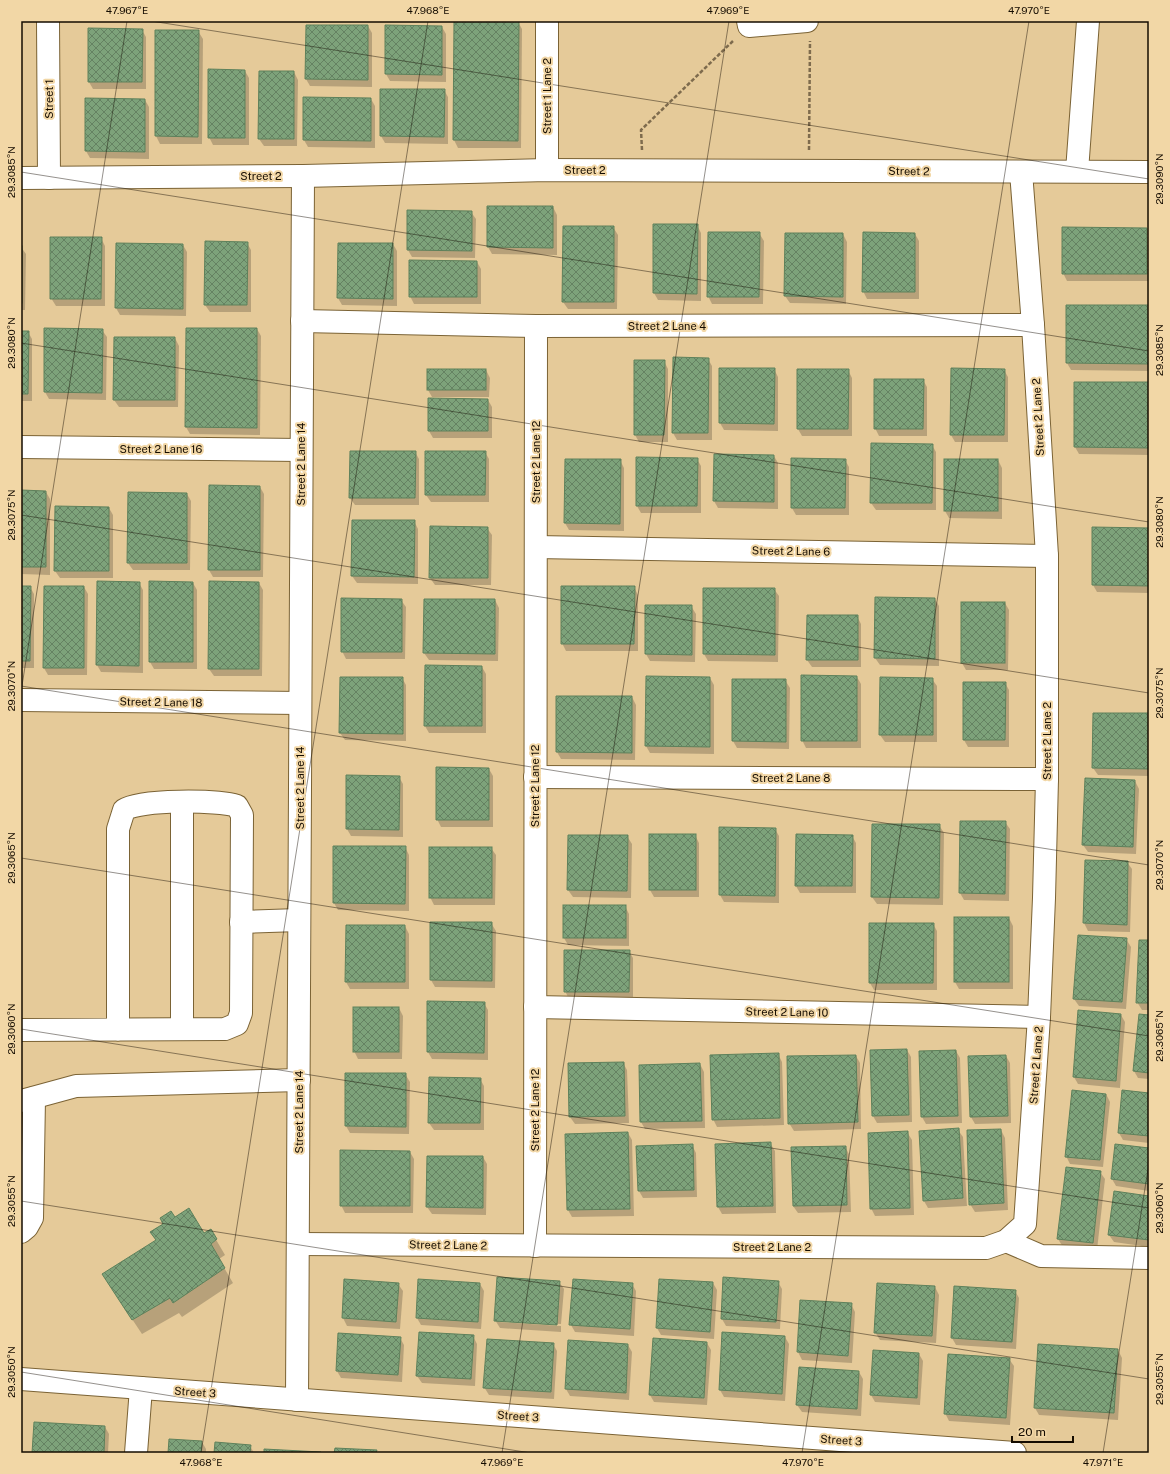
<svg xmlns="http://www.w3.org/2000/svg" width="1170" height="1474" font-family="'Public Sans',sans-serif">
<defs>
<pattern id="building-cross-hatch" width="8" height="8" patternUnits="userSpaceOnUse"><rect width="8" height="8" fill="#7da27a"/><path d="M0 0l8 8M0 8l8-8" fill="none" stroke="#658262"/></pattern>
</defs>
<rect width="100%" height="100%" fill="#e5ca99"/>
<g fill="#0003">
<polygon points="455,21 518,22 522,29 521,148 458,148 454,140"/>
<polygon points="368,26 372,33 372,87 310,86 306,79"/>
<polygon points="442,27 446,34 446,82 390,81 386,74"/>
<polygon points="142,30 146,37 146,89 93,89 89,82"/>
<polygon points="156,31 198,31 203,39 202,144 160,144 156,136"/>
<polygon points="245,71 249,78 249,145 213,145 209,137"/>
<polygon points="294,72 298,80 297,146 264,146 259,139"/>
<polygon points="444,90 448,97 448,144 385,143 381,136"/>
<polygon points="304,98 371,99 375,106 375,148 308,147 304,140"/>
<polygon points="86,99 145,100 149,107 149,159 90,158 86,151"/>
<polygon points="553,207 557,215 557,255 492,254 488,247"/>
<polygon points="471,212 476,219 475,258 412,257 408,250"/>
<polygon points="697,225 701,233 701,301 658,300 654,293"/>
<polygon points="613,227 618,235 617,309 568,309 563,302"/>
<polygon points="1147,229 1149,233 1149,281 1067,281 1063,273"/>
<polygon points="759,233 764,241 763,304 712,304 708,296"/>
<polygon points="843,234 847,242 846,304 790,303 785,296"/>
<polygon points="915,234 919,241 919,299 867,299 863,291"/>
<polygon points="101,238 105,246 105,306 56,306 51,298"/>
<polygon points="247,243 251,250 251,312 210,312 205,305"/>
<polygon points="393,244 397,251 397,306 342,305 338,298"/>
<polygon points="183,245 187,252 186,316 120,315 116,308"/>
<polygon points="21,247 26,254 25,310 21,310"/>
<polygon points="477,262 481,269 481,304 414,304 410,296"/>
<polygon points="1067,306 1149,306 1149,371 1071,370 1067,363"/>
<polygon points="257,329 261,336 260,435 190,434 186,427"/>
<polygon points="102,330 107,337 106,400 49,399 45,392"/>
<polygon points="21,332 28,332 32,339 32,401 21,401"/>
<polygon points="175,338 179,346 178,407 119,407 114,400"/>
<polygon points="708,359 712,366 712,440 677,440 673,433"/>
<polygon points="664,361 668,369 668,442 639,442 635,435"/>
<polygon points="720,369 774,369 778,377 778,431 724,430 720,423"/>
<polygon points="486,370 490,378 489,397 432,397 428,390"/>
<polygon points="848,370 852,378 852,436 802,436 798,429"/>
<polygon points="1004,370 1008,377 1008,442 955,442 951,435"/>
<polygon points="923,380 927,387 927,436 879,436 875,428"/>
<polygon points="1075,383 1149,384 1149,455 1079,454 1075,447"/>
<polygon points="488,400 492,407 492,438 433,438 429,431"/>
<polygon points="932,445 936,452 936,510 876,510 871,503"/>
<polygon points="415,452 419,459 419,505 355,505 350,498"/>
<polygon points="485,452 489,459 489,502 431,502 426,495"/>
<polygon points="774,456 778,463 778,509 718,508 714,501"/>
<polygon points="697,459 701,466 701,513 641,513 637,506"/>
<polygon points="566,460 620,460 624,468 624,531 569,530 565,523"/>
<polygon points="845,460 849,467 849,515 796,515 792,508"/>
<polygon points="998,460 1002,468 1002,519 949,518 945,511"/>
<polygon points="260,487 264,494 263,577 213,577 209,570"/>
<polygon points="21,491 46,492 50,499 50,575 21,574"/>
<polygon points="187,494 191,501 190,570 133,570 128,563"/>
<polygon points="109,508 113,515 113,578 60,578 55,571"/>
<polygon points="353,521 414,521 418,529 418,584 357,583 352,576"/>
<polygon points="487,528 492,535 491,585 435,585 430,578"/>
<polygon points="1093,528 1149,529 1149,593 1097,592 1093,585"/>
<polygon points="98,582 139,583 143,590 143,673 101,672 97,665"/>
<polygon points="193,583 197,590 197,669 154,669 150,662"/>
<polygon points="259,583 263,590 262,676 214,676 209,669"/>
<polygon points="21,587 30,587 34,594 34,668 21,668"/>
<polygon points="84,587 88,594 87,675 48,675 44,668"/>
<polygon points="634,587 638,595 638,651 566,651 562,643"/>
<polygon points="704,589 774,589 779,596 778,662 708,661 704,654"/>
<polygon points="935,599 939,606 939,666 880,665 875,658"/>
<polygon points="401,600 406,607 405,659 346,659 342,651"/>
<polygon points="425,600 495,600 499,608 498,661 429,660 424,653"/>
<polygon points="1005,603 1009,610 1008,670 966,670 962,663"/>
<polygon points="691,606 696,614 695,662 650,661 646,654"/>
<polygon points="857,616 861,624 861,667 812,667 807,660"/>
<polygon points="482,667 486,674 486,733 429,733 425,726"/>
<polygon points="857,677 861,684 861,748 806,748 802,740"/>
<polygon points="341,678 402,678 406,685 406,741 345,740 340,733"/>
<polygon points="710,678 714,685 714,754 650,753 646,746"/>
<polygon points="932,679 937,686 937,742 885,742 880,735"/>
<polygon points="785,680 790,688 789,749 737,748 733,741"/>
<polygon points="1005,683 1009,690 1009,747 968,747 964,740"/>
<polygon points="632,697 636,705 635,760 561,759 557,752"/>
<polygon points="1149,714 1149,776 1098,775 1093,768"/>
<polygon points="489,769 493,776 493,827 441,827 437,819"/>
<polygon points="347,776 399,777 403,784 403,837 351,836 347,829"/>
<polygon points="1135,781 1139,789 1136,854 1088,852 1083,845"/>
<polygon points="1005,822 1010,829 1009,901 964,900 960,893"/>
<polygon points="939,825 944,833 943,905 877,904 872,897"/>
<polygon points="775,829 779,836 779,903 724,902 720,895"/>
<polygon points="695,835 699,843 699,897 654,897 650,890"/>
<polygon points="627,836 632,844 631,898 573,897 568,890"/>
<polygon points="852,836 856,843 856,893 800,893 796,886"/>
<polygon points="405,847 409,855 409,911 338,910 334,903"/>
<polygon points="491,848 496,855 495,905 434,905 430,897"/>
<polygon points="1085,861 1127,862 1132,869 1130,932 1088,931 1084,923"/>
<polygon points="625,906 629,914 629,946 568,945 564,938"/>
<polygon points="1009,918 1013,926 1013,989 959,989 955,982"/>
<polygon points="491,923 496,931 495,988 435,987 431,980"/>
<polygon points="933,924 937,931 937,990 874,990 870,983"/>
<polygon points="405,926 409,934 409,989 350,989 346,982"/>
<polygon points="1126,939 1131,947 1126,1009 1079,1006 1074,999"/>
<polygon points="1149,941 1149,1010 1142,1010 1137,1002"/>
<polygon points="629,951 633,958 633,999 569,999 565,991"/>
<polygon points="484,1003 488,1010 488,1060 432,1059 428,1052"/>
<polygon points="399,1008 403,1016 402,1059 358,1059 354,1051"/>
<polygon points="1121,1015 1125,1022 1120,1088 1078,1084 1074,1077"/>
<polygon points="1149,1016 1149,1079 1138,1078 1134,1071"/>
<polygon points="907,1050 911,1057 912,1122 877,1123 873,1116"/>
<polygon points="956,1051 960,1058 962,1123 926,1124 922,1117 920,1052"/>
<polygon points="778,1054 782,1062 784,1125 717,1127 713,1119"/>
<polygon points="856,1056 860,1063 861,1129 794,1131 789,1123"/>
<polygon points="1006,1056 1010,1063 1011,1123 975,1124 971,1117"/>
<polygon points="623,1063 627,1070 629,1123 575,1124 570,1117"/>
<polygon points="700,1064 704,1072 705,1128 645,1129 641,1122"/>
<polygon points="405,1074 410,1082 409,1134 350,1133 346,1126"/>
<polygon points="480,1079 484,1086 484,1130 434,1130 429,1123"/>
<polygon points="1106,1094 1110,1102 1103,1167 1070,1164 1066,1156"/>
<polygon points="1149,1094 1149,1143 1123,1140 1119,1133"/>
<polygon points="958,1130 963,1137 967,1206 928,1208 924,1201"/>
<polygon points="1001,1130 1005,1138 1008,1210 975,1212 970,1204"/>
<polygon points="907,1132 912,1140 914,1215 875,1216 871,1208"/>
<polygon points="628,1133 632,1140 634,1216 572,1217 568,1210 566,1135"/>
<polygon points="770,1143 775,1151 776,1213 722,1214 718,1207"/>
<polygon points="692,1145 696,1153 697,1197 643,1198 639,1191 637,1147"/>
<polygon points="845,1147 849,1154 851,1212 798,1213 793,1206"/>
<polygon points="1149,1149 1149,1191 1116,1186 1112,1179"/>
<polygon points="410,1152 414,1159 413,1213 345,1213 341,1205"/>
<polygon points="428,1157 483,1157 487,1164 486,1215 432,1214 427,1207"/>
<polygon points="1066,1168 1100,1172 1105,1179 1097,1250 1063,1247 1058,1239"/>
<polygon points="1149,1197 1149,1247 1114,1242 1109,1235"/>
<polygon points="174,1218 204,1235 211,1231 225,1255 219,1259 233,1283 182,1317 179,1313 142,1334 112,1289 157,1241 165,1224"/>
<polygon points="345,1280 398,1284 403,1291 400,1329 347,1326 343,1318"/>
<polygon points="574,1280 632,1284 636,1291 634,1336 575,1332 571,1325"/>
<polygon points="559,1282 564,1289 561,1324 499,1320 499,1322 561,1326 561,1332 500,1328 495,1320"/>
<polygon points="778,1282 782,1289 780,1329 726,1326 722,1319"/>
<polygon points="713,1283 717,1290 714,1339 661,1335 657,1328"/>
<polygon points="480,1284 484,1291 481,1329 421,1325 417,1318"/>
<polygon points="935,1287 939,1295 936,1343 880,1340 875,1332"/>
<polygon points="1015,1291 1019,1298 1016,1349 956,1345 952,1338"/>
<polygon points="801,1301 851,1304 855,1312 852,1363 802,1360 798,1352"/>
<polygon points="473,1336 477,1344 475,1386 422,1383 417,1376"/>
<polygon points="785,1337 789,1344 785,1401 724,1397 720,1390"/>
<polygon points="400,1338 404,1345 402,1382 341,1378 337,1371"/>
<polygon points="707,1343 711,1350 707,1405 654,1402 650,1395"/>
<polygon points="553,1344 557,1351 554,1399 489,1395 484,1387"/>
<polygon points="628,1345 632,1352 629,1400 570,1396 566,1389"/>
<polygon points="1118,1350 1122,1358 1118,1420 1039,1415 1035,1408"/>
<polygon points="919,1354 923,1361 920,1405 875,1402 871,1395"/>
<polygon points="1009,1359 1014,1366 1010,1425 949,1421 945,1413"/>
<polygon points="859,1372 863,1379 861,1416 802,1412 797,1405"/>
<polygon points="105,1427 109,1434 108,1453 33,1453"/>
<polygon points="202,1442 206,1449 206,1453 169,1453"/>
<polygon points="250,1446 254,1453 215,1453"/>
</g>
<g fill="url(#building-cross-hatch)" stroke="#5e815b">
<polygon points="454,21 519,21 518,141 453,140"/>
<polygon points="306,25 368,25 368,80 305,79"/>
<polygon points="385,25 442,26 442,75 385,74"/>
<polygon points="88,28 143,29 142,82 88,82"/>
<polygon points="155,30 199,30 198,137 155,136"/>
<polygon points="208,69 245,70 245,138 208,138"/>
<polygon points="259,71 294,71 294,139 258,139"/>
<polygon points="380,89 445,89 444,137 380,136"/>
<polygon points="303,97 371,98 371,141 303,140"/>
<polygon points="85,98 145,99 145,152 85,151"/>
<polygon points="487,206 553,206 553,248 487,247"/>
<polygon points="407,210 472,211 472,251 407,250"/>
<polygon points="653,224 698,224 697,294 653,293"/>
<polygon points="563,226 614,226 614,302 562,302"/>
<polygon points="1062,227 1147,228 1147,274 1062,274"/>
<polygon points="708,232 760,232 759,297 707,297"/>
<polygon points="863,232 915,233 915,292 862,292"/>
<polygon points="785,233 843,233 843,297 784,296"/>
<polygon points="50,237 102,237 101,299 50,299"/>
<polygon points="205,241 248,242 247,305 204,305"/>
<polygon points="116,243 183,244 183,309 115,308"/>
<polygon points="338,243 393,243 393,299 337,298"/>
<rect x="21" y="246" width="1" height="57"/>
<polygon points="409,260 477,261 477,297 409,297"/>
<polygon points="1066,305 1149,305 1149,364 1066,363"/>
<polygon points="44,328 103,329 102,393 44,392"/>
<polygon points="186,328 257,328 257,428 185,427"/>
<polygon points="21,331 29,331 28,394 21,394"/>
<polygon points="114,337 175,337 175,400 113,400"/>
<polygon points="673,357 709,358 708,433 672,433"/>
<polygon points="634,360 665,360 664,435 634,435"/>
<polygon points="719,368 775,368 774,424 719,423"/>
<polygon points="951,368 1005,369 1004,435 950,435"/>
<rect x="427" y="369" width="59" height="21"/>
<polygon points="797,369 849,369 848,429 797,429"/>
<polygon points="874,379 924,379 923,429 874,429"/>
<polygon points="1074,382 1149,382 1149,448 1074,447"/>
<polygon points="428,398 488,399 488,431 428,431"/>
<polygon points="871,443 933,444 932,503 870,503"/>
<polygon points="350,451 416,451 415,498 349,498"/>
<polygon points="425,451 486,451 485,495 425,495"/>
<polygon points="714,454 774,455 774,502 713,501"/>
<polygon points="636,457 698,458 697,506 636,506"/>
<polygon points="791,458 846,459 845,508 791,508"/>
<polygon points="565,459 621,459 620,524 564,523"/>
<rect x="944" y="459" width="54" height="52"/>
<polygon points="209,485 260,486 260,570 208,570"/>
<polygon points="21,490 46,491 46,567 21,567"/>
<polygon points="128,492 187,493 187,563 127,563"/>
<polygon points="55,506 109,507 109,571 54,571"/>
<polygon points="352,520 415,520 414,577 351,576"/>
<polygon points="430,526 488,527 488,578 429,578"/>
<polygon points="1092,527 1149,528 1149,586 1092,585"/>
<polygon points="97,581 140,582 139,666 96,665"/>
<polygon points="149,581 193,582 193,662 149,662"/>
<polygon points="209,581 259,582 259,669 208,669"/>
<polygon points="21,586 31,586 30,661 21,661"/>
<polygon points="44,586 84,586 84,668 43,668"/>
<polygon points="561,586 635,586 634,644 561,644"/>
<polygon points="703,588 775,588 775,655 703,654"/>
<polygon points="875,597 935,598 935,659 874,658"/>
<polygon points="341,598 402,599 402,652 341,652"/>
<polygon points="424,599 495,599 495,654 423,653"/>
<rect x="961" y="602" width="44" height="61"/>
<polygon points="645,605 692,605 692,655 645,654"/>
<polygon points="807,615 858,615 858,660 806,660"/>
<polygon points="425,665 482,666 482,726 424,726"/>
<polygon points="801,675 857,676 857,741 801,741"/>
<polygon points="646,676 710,677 710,747 645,746"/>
<polygon points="340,677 403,677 403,734 339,733"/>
<polygon points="880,677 933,678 933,735 879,735"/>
<polygon points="732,679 786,679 786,742 732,741"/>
<polygon points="963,682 1006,682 1005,740 963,740"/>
<polygon points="556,696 632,696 632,753 556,752"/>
<polygon points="1093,713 1149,713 1149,769 1092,768"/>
<polygon points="436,767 489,768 489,820 436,820"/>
<polygon points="346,775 400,776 399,830 346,829"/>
<polygon points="1085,778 1135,780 1133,847 1082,845"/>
<polygon points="960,821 1006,821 1005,894 959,893"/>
<polygon points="872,824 940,824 939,898 871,897"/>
<polygon points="719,827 776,828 775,896 719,895"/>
<rect x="649" y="834" width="47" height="56"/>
<polygon points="796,834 853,835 852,886 795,886"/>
<polygon points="568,835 628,835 627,891 567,890"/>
<polygon points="333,846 406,846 405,904 333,903"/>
<rect x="429" y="847" width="63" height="51"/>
<polygon points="1085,860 1128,861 1127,925 1083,923"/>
<rect x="563" y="905" width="63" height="33"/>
<rect x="954" y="917" width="55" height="65"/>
<polygon points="430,922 492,922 492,981 430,980"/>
<polygon points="869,923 934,923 933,983 869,983"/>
<polygon points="346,925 405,925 405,982 345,982"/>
<polygon points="1078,935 1127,938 1122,1002 1073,999"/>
<polygon points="1139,940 1149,940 1149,1003 1136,1003"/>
<polygon points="564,950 630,950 629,992 564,992"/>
<polygon points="427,1001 485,1002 484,1053 427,1052"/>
<rect x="353" y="1007" width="46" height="45"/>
<polygon points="1078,1010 1121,1014 1116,1081 1073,1077"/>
<polygon points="1139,1014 1149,1015 1149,1073 1133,1071"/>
<polygon points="907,1049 909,1115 872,1116 870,1050"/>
<polygon points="956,1050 958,1116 921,1117 919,1051"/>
<polygon points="779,1053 780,1118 712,1120 710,1055"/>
<polygon points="856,1055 858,1122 788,1124 787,1056"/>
<polygon points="1006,1055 1008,1116 970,1117 968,1056"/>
<polygon points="624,1062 625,1116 569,1117 568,1063"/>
<polygon points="700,1063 702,1121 640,1122 639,1065"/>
<polygon points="345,1073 406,1073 406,1127 345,1126"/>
<polygon points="429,1077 481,1078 480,1123 428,1123"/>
<polygon points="1072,1090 1106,1094 1100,1160 1065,1157"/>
<polygon points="1122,1090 1149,1093 1149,1136 1118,1133"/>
<polygon points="959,1128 963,1198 923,1201 919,1131"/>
<polygon points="1001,1129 1004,1203 969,1205 967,1130"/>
<polygon points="908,1131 910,1208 870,1209 868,1133"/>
<polygon points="628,1132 630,1209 567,1210 565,1134"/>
<polygon points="771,1142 773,1206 717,1207 715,1144"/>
<polygon points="693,1144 694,1190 638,1191 636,1146"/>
<polygon points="1115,1144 1149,1148 1149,1184 1111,1179"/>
<polygon points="846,1146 847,1205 793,1206 791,1147"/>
<polygon points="340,1150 410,1151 410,1206 340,1206"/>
<polygon points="427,1156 483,1156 483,1208 426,1207"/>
<polygon points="1066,1167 1101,1171 1093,1243 1057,1239"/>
<polygon points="1114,1191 1149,1196 1149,1240 1108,1235"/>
<polygon points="189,1208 204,1233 211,1229 217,1239 211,1244 225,1268 173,1303 170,1298 132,1320 102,1274 156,1240 150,1232 163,1224 160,1218 171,1211 175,1217"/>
<polygon points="497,1277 560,1281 557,1325 494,1321"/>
<polygon points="723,1277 779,1281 776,1322 721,1319"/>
<polygon points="344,1279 399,1283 396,1322 342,1318"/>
<polygon points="418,1279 480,1283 478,1322 416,1318"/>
<polygon points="573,1279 633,1283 630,1329 569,1325"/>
<polygon points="659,1279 713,1282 710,1332 656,1328"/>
<polygon points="877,1283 935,1286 932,1336 874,1333"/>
<polygon points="954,1286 1016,1290 1012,1342 951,1338"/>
<polygon points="800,1300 852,1303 848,1356 797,1352"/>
<polygon points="419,1332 474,1335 471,1379 416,1376"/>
<polygon points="722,1332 785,1336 782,1394 719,1390"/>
<polygon points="338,1333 401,1337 398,1375 336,1371"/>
<polygon points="653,1338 707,1342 704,1398 649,1395"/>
<polygon points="487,1339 554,1343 551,1392 483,1388"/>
<polygon points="568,1340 628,1344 626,1393 565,1389"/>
<polygon points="1038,1344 1118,1349 1114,1413 1034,1408"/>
<polygon points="873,1350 919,1353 917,1398 870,1395"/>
<polygon points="948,1354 1010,1358 1006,1418 944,1414"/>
<polygon points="799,1367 859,1371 857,1409 796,1405"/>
<polygon points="34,1422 105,1426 104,1453 32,1453"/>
<polygon points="169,1439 202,1441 201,1453 168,1453"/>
<polygon points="215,1442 251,1445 250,1453 214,1453"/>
<polygon points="335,1448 377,1450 376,1453 334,1453"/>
<polygon points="264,1449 321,1452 321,1453 264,1453"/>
</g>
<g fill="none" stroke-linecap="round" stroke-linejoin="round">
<defs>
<g id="minor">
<polyline points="48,21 49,178"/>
<polyline points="748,21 749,26 807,21"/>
<polyline points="547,170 547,21"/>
<polyline points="1077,171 1088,21"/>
<polyline points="21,178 303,176 547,170 1149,172"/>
<polyline points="302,321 536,326 1033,325"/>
<polyline points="21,447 301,450"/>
<polyline points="536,547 1047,556"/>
<polyline points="21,700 300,703"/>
<polyline points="535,777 1047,779"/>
<polyline points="182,803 182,1029"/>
<polyline points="241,922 299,920"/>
<polyline points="535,1007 1039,1017"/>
<path d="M21,1030L225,1029L237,1024L241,1013L242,815L237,806C218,800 140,799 124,810L118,829V1030"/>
<polyline points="21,1101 76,1086 299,1080"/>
<polyline points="21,1232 27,1227 32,1218 34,1098"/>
<polyline points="1006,1241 1041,1256 1149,1258"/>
<polyline points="298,1244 986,1248 1006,1241 1025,1224 1039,1017 1044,898 1047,779 1047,556 1033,325 1021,172"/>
<polyline points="535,1246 536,326"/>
<polyline points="21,1379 1015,1453"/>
<polyline points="297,1400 303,176"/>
<polyline points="136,1453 141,1388"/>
</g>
</defs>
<use href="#minor" stroke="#7b6335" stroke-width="24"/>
<g stroke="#7e6b4d" stroke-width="2.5" stroke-dasharray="4 2" stroke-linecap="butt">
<polyline points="642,150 641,130 734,40"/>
<polyline points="809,150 810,41"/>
</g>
<use href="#minor" stroke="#fff" stroke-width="22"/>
</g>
<path fill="none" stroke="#150c00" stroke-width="1" stroke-opacity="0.45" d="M151,21L1149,179M21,172L1149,351M21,343L1149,522M21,515L1149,693M21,686L1149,865M21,692L127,21M21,858L1149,1036M21,1029L1149,1208M21,1201L1149,1379M21,1372L531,1453M201,1453L428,21M502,1453L729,21M802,1453L1029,21M1103,1453L1149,1163"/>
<g text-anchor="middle" stroke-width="4" stroke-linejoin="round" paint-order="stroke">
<g font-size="11" fill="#150c00" stroke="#f2d7a6">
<text transform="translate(547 96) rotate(-90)" y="4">Street 1 Lane 2</text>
<text transform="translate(49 99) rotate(-90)" y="4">Street 1</text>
<text x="585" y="174">Street 2</text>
<text transform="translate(909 171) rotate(1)" y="4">Street 2</text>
<text x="261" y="180">Street 2</text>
<text x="667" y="330">Street 2 Lane 4</text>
<text transform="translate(1038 417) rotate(-93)" y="4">Street 2 Lane 2</text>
<text x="161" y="453">Street 2 Lane 16</text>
<text transform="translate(536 462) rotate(-90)" y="4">Street 2 Lane 12</text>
<text transform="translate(301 464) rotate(-90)" y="4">Street 2 Lane 14</text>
<text transform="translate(791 551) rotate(1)" y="4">Street 2 Lane 6</text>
<text transform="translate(161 702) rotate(1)" y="4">Street 2 Lane 18</text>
<text transform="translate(1047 741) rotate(-90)" y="4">Street 2 Lane 2</text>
<text x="791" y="782">Street 2 Lane 8</text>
<text transform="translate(535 786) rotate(-90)" y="4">Street 2 Lane 12</text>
<text transform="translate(300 788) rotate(-90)" y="4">Street 2 Lane 14</text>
<text transform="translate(787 1012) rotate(1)" y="4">Street 2 Lane 10</text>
<text transform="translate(1036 1065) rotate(-86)" y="4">Street 2 Lane 2</text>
<text transform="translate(535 1110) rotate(-90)" y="4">Street 2 Lane 12</text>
<text transform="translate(299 1112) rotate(-90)" y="4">Street 2 Lane 14</text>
<text transform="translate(448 1245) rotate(1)" y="4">Street 2 Lane 2</text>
<text x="772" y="1251">Street 2 Lane 2</text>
<text transform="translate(195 1392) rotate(4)" y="4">Street 3</text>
<text transform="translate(518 1416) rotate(4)" y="4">Street 3</text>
<text transform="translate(841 1440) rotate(4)" y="4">Street 3</text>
</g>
</g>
<rect width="1170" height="1474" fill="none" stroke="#f2d7a6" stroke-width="44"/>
<path d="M1012 1436v6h61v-6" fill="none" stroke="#150c00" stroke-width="2"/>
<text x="1018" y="1436" font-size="12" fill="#150c00" stroke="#f2d7a6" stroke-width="3" paint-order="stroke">20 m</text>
<rect x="22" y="22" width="1126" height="1430" fill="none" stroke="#150c00" stroke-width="1.5"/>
<g font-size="10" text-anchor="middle" fill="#150c00">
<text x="127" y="14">47.967°E</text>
<text x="428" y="14">47.968°E</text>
<text x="728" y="14">47.969°E</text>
<text x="1029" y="14">47.970°E</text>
<text transform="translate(11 172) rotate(-90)" y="4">29.3085°N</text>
<text transform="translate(1159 179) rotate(-90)" y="4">29.3090°N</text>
<text transform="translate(11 343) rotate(-90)" y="4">29.3080°N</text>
<text transform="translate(1159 350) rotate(-90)" y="4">29.3085°N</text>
<text transform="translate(11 515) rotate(-90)" y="4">29.3075°N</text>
<text transform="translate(1159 522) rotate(-90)" y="4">29.3080°N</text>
<text transform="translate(11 686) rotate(-90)" y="4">29.3070°N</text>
<text transform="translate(1159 693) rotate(-90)" y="4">29.3075°N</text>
<text transform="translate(11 858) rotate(-90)" y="4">29.3065°N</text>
<text transform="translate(1159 865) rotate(-90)" y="4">29.3070°N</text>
<text transform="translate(11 1029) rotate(-90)" y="4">29.3060°N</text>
<text transform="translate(1159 1036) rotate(-90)" y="4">29.3065°N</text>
<text transform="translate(11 1201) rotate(-90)" y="4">29.3055°N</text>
<text transform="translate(1159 1208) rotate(-90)" y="4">29.3060°N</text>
<text transform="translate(11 1372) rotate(-90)" y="4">29.3050°N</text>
<text transform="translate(1159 1379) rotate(-90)" y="4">29.3055°N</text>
<text x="201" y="1466">47.968°E</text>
<text x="502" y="1466">47.969°E</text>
<text x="803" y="1466">47.970°E</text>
<text x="1103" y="1466">47.971°E</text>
</g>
</svg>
